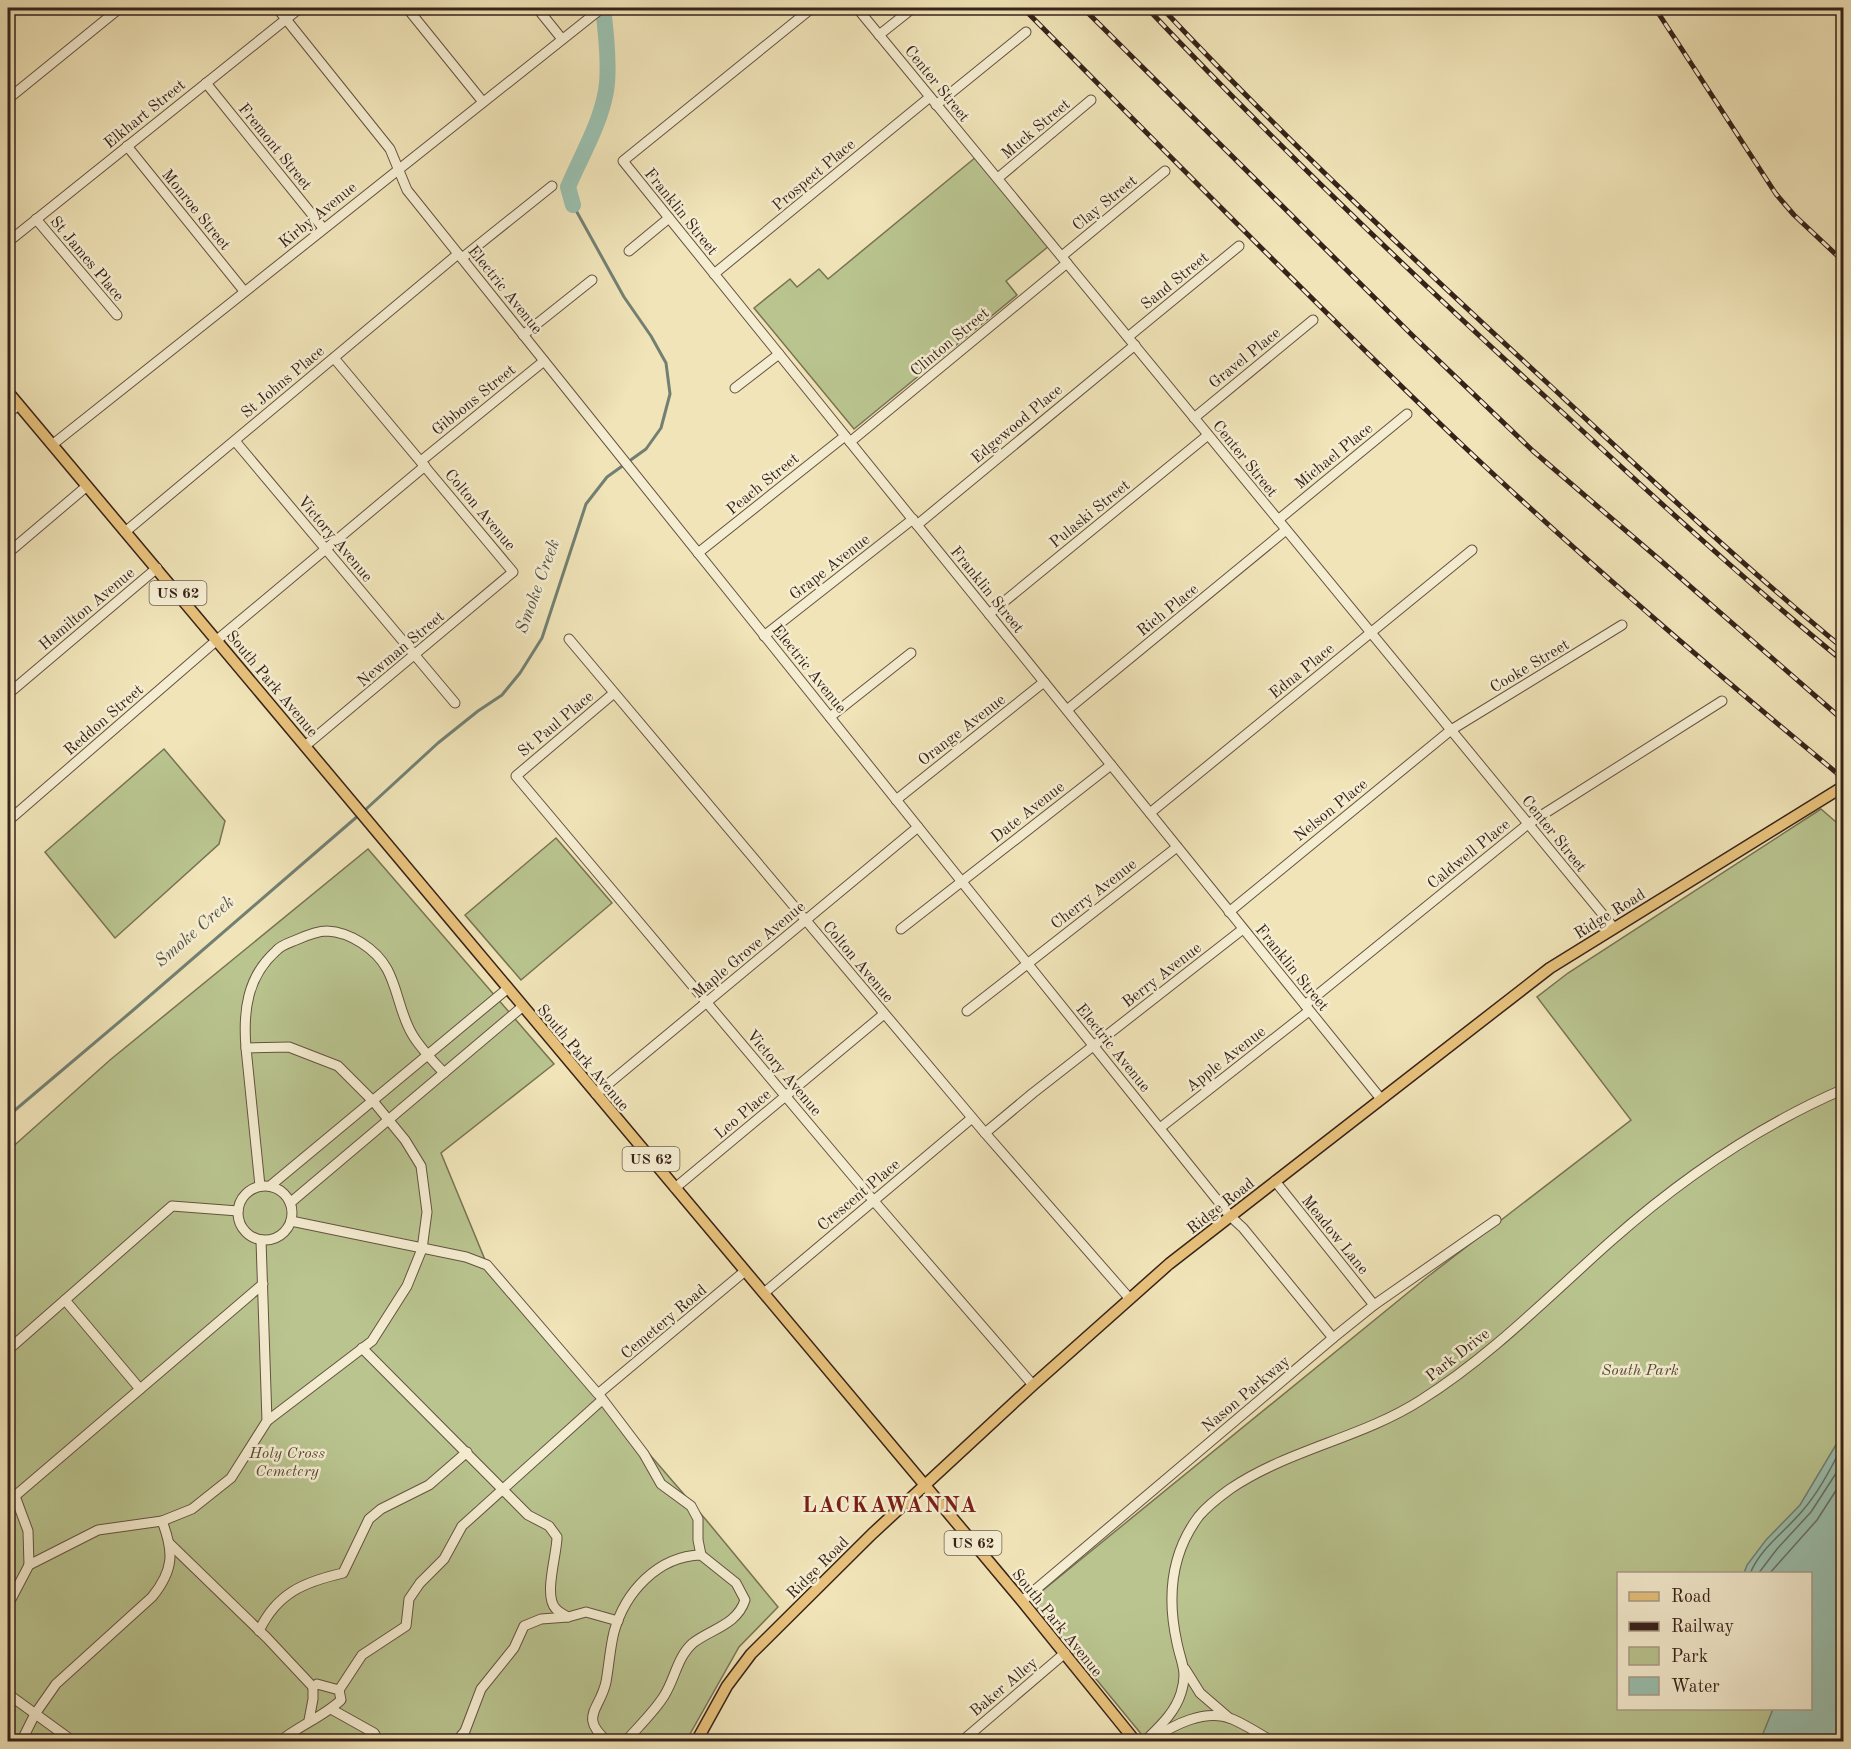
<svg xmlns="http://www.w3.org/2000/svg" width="1851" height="1749" font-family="'Old Standard TT',serif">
<rect width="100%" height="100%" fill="#f0e4b8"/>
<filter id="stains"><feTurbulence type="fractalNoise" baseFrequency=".00333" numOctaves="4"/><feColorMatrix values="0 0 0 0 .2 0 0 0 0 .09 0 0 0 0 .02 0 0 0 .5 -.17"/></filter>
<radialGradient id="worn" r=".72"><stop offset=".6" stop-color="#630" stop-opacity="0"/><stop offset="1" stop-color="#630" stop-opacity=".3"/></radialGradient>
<g fill="#b9c48f" stroke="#787354" stroke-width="1.5" fill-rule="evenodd">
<polygon points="976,157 1049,246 1006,281 1017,295 854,429 754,308 790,279 797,287 819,269 828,279"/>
<polygon points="164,749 225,821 219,844 115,938 45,852"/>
<path d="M1821,809L1843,828V1741H1147L1031,1600L1426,1278L1631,1120L1537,997L1568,973ZM1618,1574H1810V1708H1618Z"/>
<polygon points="556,838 612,903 521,980 465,915"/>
<polygon points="368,849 554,1064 441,1153 488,1267 707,1521 778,1607 739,1647 686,1741 8,1741 8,1151 110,1060"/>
</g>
<polygon fill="#9abfae" stroke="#728073" stroke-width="1.5" points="1843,1433 1843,1741 1760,1741 1773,1709 1810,1708 1810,1574 1744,1573 1747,1565 1766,1540 1800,1505"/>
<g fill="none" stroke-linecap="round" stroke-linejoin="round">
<g stroke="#687064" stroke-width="1.5">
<path d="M1750,1574C1760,1548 1787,1530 1803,1510C1818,1493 1834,1463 1844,1442"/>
<polyline points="1758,1574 1777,1549 1811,1512 1844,1461"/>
<polyline points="1769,1574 1817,1520 1844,1478"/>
</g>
<g stroke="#728073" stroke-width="3">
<polyline points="364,811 438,743 478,711 502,695 520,673 542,638 586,504 607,477 646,449 661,428 670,394 666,363 651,336 624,297 573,205"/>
<polyline points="8,1116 131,1012 359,815"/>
</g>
<path stroke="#9abfae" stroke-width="16" d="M573,205L568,187C581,156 600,125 606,91C610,68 606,32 603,8"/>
<defs>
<g id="minor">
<polyline points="277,8 390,149 407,190 1230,1216 1243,1228 1333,1338"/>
<polyline points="407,8 483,102"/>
<polyline points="537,8 562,39"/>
<polyline points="812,8 623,161 1381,1099"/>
<polyline points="857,8 1614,928"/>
<polyline points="879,35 913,8"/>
<polyline points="206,83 323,228"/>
<polyline points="8,99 120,8"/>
<polyline points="936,105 1026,32"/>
<polyline points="127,146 244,291"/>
<polyline points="998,178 1091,100"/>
<polyline points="36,219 117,315"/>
<polyline points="8,242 300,8"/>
<polyline points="629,251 669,218"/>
<polyline points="1062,256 1165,171"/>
<polyline points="462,258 552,186"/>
<polyline points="714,274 930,97"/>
<polyline points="523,335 592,280"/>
<polyline points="1128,337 1239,246"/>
<polyline points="735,388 779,354"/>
<polyline points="8,414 18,405"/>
<polyline points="1194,418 1313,320"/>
<polyline points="235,441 455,703"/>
<polyline points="850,442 1067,263"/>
<polyline points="52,445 602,8"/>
<polyline points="421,461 544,361"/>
<polyline points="1278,520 1407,414"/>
<polyline points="917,525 1135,345"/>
<polyline points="125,532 458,254"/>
<polyline points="8,553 87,486"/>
<polyline points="698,553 845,436"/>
<polyline points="989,614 1208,435"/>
<polyline points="764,636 913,519"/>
<polyline points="569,639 985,1133 1130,1299"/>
<polyline points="614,693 516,776 873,1200 1033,1385"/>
<polyline points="8,694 157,568"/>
<polyline points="1067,710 1286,530"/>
<polyline points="830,717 911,653"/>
<polyline points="305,746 513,572 334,358"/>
<polyline points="896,800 1044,682"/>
<polyline points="1150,813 1472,550"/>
<polyline points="8,821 217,640 425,466"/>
<polyline points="1229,912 1451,730 1622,625"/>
<polyline points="901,929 1111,765"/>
<polyline points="1305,1005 1528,824 1722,701"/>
<polyline points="967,1011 1177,847"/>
<path d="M246,1048C243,1011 247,977 276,951C281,945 289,943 296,940C305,936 317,931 327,931C350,932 376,949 387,969C398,989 400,1014 412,1034C420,1048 433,1061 444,1073"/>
<polyline points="596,1094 918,827"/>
<polyline points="1160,1128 1309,1011"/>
<polyline points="985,1133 1033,1093 1243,929"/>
<polyline points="1275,1181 1374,1305"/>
<polyline points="260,1186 246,1048 289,1047 338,1066 373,1101 405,1140 421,1166 427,1212 422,1249 407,1286 372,1341 267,1421"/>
<polyline points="270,1186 507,989"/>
<circle cx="265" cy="1213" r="27"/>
<polyline points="675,1188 884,1014"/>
<polyline points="290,1203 522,1007"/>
<polyline points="291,1221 466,1257 487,1265 598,1394 745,1271"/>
<polyline points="764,1293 972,1118"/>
<polyline points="65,1300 140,1389"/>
<path d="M362,1348L528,1515L549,1526L557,1537C557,1555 543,1596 556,1609C559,1612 564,1615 568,1617"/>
<polyline points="8,1350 172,1206 238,1211"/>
<polyline points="600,1396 644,1454 661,1484 691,1506 698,1519 698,1540 701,1555"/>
<polyline points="8,1491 15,1496 263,1284"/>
<polyline points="15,1496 28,1531 29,1565"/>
<polyline points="169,1543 267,1638 313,1687"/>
<polyline points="1022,1601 1333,1338 1374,1305 1496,1220"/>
<polyline points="8,1605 29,1565 98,1530 162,1521 192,1509 231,1478 267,1421 261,1240"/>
<path d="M259,1631C277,1593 304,1582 343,1573L369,1519L381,1509L429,1485L467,1452"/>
<polyline points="1185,1669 1200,1693 1229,1718"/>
<polyline points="339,1690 362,1655 406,1626 409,1599 420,1583 444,1559 462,1526 602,1400"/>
<polyline points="8,1694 74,1742"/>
<polyline points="331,1709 374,1733 379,1742"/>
<path d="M1152,1739C1174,1725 1205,1708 1232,1719C1246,1725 1260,1734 1273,1742"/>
<path d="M21,1742L35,1714L56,1684L152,1597C174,1570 174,1552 162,1521"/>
<path d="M279,1742C298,1726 323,1717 341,1700L339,1690L317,1684L313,1687V1699L309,1720"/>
<polyline points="456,1742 465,1731 481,1689 514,1648 524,1626 541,1619 568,1617 586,1612 618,1621"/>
<path d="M608,1742C578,1716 600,1710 606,1682C609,1665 610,1648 614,1632C625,1592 658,1556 701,1555L736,1583L745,1600C737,1625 711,1629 693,1643C677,1657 675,1679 664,1696C654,1712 638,1727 625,1742"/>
<polyline points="961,1742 1065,1653"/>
<path d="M1144,1742C1159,1727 1175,1713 1181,1693C1188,1671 1181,1663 1177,1643C1167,1598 1171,1553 1199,1516C1208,1505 1219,1497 1230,1489C1289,1449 1362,1438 1421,1400C1491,1356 1550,1295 1611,1241C1681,1179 1758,1126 1844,1089"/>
</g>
<g id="major">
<polyline points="8,392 1022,1601 1136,1742"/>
<polyline points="696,1742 727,1686 751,1654 872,1534 1033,1385 1169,1264 1550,968 1844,786"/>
</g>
</defs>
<use href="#minor" stroke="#655242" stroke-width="11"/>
<use href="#major" stroke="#37221a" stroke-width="13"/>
<use href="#minor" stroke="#f5edd1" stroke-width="9"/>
<use href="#major" stroke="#e8c27c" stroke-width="10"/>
<defs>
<g id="rail">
<path d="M1023,8C1166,152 1309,298 1456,439C1580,557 1711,669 1844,779"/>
<polyline points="1083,8 1414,337 1533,451 1660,560 1844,721"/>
<path d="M1147,8C1283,152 1427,289 1574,423C1662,505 1751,586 1844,662"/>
<path d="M1162,8C1283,137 1412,258 1542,378C1641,470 1740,563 1844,649"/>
<polyline points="1655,8 1776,194 1794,215 1844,262"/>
</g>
</defs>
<use href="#rail" stroke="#37221a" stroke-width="5"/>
<use href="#rail" stroke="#f5edd1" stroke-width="3" stroke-dasharray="9" stroke-linecap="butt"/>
</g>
<g text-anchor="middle" stroke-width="5" stroke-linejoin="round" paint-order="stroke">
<g fill="#f5edd1" stroke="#705f51" stroke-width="1.5">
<rect x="149.5" y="581" width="57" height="24" rx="4.5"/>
<rect x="622.5" y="1147" width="57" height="24" rx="4.5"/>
<rect x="944.5" y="1531" width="57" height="24" rx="4.5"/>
</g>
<g font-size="15" font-weight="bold" fill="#37221a">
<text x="178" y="598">US 62</text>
<text x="651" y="1164">US 62</text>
<text x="973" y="1548">US 62</text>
</g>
<g font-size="16" fill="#37221a" stroke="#f5edd1">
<text transform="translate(938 83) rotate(51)" y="6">Center Street</text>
<text transform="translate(144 113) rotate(-39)" y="6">Elkhart Street</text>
<text transform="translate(1035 128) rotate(-40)" y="6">Muck Street</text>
<text transform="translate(276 146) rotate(51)" y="6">Fremont Street</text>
<text transform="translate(813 174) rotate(-40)" y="6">Prospect Place</text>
<text transform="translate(1104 202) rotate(-39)" y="6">Clay Street</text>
<text transform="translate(197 209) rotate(51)" y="6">Monroe Street</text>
<text transform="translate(682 211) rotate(51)" y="6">Franklin Street</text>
<text transform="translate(317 214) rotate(-39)" y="6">Kirby Avenue</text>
<text transform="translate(88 258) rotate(50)" y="6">St James Place</text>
<text transform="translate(1174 280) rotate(-39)" y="6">Sand Street</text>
<text transform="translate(506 289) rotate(51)" y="6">Electric Avenue</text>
<text transform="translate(949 341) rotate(-40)" y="6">Clinton Street</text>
<text transform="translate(1244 357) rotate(-39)" y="6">Gravel Place</text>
<text transform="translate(282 381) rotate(-40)" y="6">St Johns Place</text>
<text transform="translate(473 399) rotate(-39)" y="6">Gibbons Street</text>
<text transform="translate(1016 423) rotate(-40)" y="6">Edgewood Place</text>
<text transform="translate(1333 455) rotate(-39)" y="6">Michael Place</text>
<text transform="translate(1246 458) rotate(51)" y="6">Center Street</text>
<text transform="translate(762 483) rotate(-39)" y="6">Peach Street</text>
<text transform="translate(481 509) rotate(50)" y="6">Colton Avenue</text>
<text transform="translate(1089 513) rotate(-39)" y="6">Pulaski Street</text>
<text transform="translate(336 538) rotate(50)" y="6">Victory Avenue</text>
<text transform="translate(829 566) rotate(-38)" y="6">Grape Avenue</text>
<text transform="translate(988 589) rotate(51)" y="6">Franklin Street</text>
<text transform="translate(86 608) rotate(-40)" y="6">Hamilton Avenue</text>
<text transform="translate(1167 609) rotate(-39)" y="6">Rich Place</text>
<text transform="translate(400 648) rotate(-40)" y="6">Newman Street</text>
<text transform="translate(1529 665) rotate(-31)" y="6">Cooke Street</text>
<text transform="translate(810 668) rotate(51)" y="6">Electric Avenue</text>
<text transform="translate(1301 670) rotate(-39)" y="6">Edna Place</text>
<text transform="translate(273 683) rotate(50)" y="6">South Park Avenue</text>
<text transform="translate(103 719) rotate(-41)" y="6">Reddon Street</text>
<text transform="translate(555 723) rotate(-40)" y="6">St Paul Place</text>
<text transform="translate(961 729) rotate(-38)" y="6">Orange Avenue</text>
<text transform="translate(1330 809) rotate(-39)" y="6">Nelson Place</text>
<text transform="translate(1027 811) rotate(-38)" y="6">Date Avenue</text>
<text transform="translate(1555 833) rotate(51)" y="6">Center Street</text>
<text transform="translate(1468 853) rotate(-39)" y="6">Caldwell Place</text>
<text transform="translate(1093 893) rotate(-38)" y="6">Cherry Avenue</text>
<text transform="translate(1609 913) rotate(-32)" y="6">Ridge Road</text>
<text transform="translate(748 949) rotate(-40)" y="6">Maple Grove Avenue</text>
<text transform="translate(859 961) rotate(50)" y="6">Colton Avenue</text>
<text transform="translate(1293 967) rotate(51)" y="6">Franklin Street</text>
<text transform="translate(1161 974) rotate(-38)" y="6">Berry Avenue</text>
<text transform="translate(1114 1047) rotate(51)" y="6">Electric Avenue</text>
<text transform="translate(584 1057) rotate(50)" y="6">South Park Avenue</text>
<text transform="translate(1225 1058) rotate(-38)" y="6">Apple Avenue</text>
<text transform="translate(785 1072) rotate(50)" y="6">Victory Avenue</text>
<text transform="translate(742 1113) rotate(-40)" y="6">Leo Place</text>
<text transform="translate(858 1194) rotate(-40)" y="6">Crescent Place</text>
<text transform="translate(1220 1205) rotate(-38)" y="6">Ridge Road</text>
<text transform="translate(1336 1234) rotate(51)" y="6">Meadow Lane</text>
<text transform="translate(663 1321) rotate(-40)" y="6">Cemetery Road</text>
<text transform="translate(1457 1354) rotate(-38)" y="6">Park Drive</text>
<text transform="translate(1245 1393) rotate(-40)" y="6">Nason Parkway</text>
<text transform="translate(817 1567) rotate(-45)" y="6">Ridge Road</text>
<text transform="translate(1058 1622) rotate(51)" y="6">South Park Avenue</text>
<text transform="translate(1003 1686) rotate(-40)" y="6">Baker Alley</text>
</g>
<g font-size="16" font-style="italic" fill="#584a37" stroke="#f5edd1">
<text x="1640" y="1375">South Park</text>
<text x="287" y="1458">Holy Cross<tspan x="287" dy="18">Cemetery</tspan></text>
</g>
<g font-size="18" font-style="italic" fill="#555146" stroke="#f5edd1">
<text transform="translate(537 586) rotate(-70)" y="6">Smoke Creek</text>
<text transform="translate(194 931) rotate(-41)" y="6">Smoke Creek</text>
</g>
<g font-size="22" font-weight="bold" letter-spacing="1.5" fill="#7a1f14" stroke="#f5edd1">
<text x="890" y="1512">LACKAWANNA</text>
</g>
</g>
<rect width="1851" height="1749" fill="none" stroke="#f0e4b8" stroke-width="30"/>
<rect x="9" y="9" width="1833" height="1731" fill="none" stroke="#37221a" stroke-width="3"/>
<rect x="15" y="15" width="1821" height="1719" fill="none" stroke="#37221a" stroke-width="1.5"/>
<rect x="1617" y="1572" width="195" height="138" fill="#f5edd1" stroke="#a99c88" stroke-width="1.5"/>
<rect x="1629" y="1592" width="30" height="9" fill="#e8c27c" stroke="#a99c88" stroke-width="1.5"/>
<text x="1671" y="1602" font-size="18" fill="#37221a">Road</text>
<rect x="1629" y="1622" width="30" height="9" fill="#37221a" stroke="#a99c88" stroke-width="1.5"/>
<text x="1671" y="1632" font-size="18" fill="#37221a">Railway</text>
<rect x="1629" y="1647" width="30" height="18" fill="#b9c48f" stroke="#a99c88" stroke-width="1.5"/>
<text x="1671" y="1662" font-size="18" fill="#37221a">Park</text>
<rect x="1629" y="1677" width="30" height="18" fill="#9abfae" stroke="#a99c88" stroke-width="1.5"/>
<text x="1671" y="1692" font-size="18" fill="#37221a">Water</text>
<rect width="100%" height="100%" filter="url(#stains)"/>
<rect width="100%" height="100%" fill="url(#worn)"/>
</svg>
